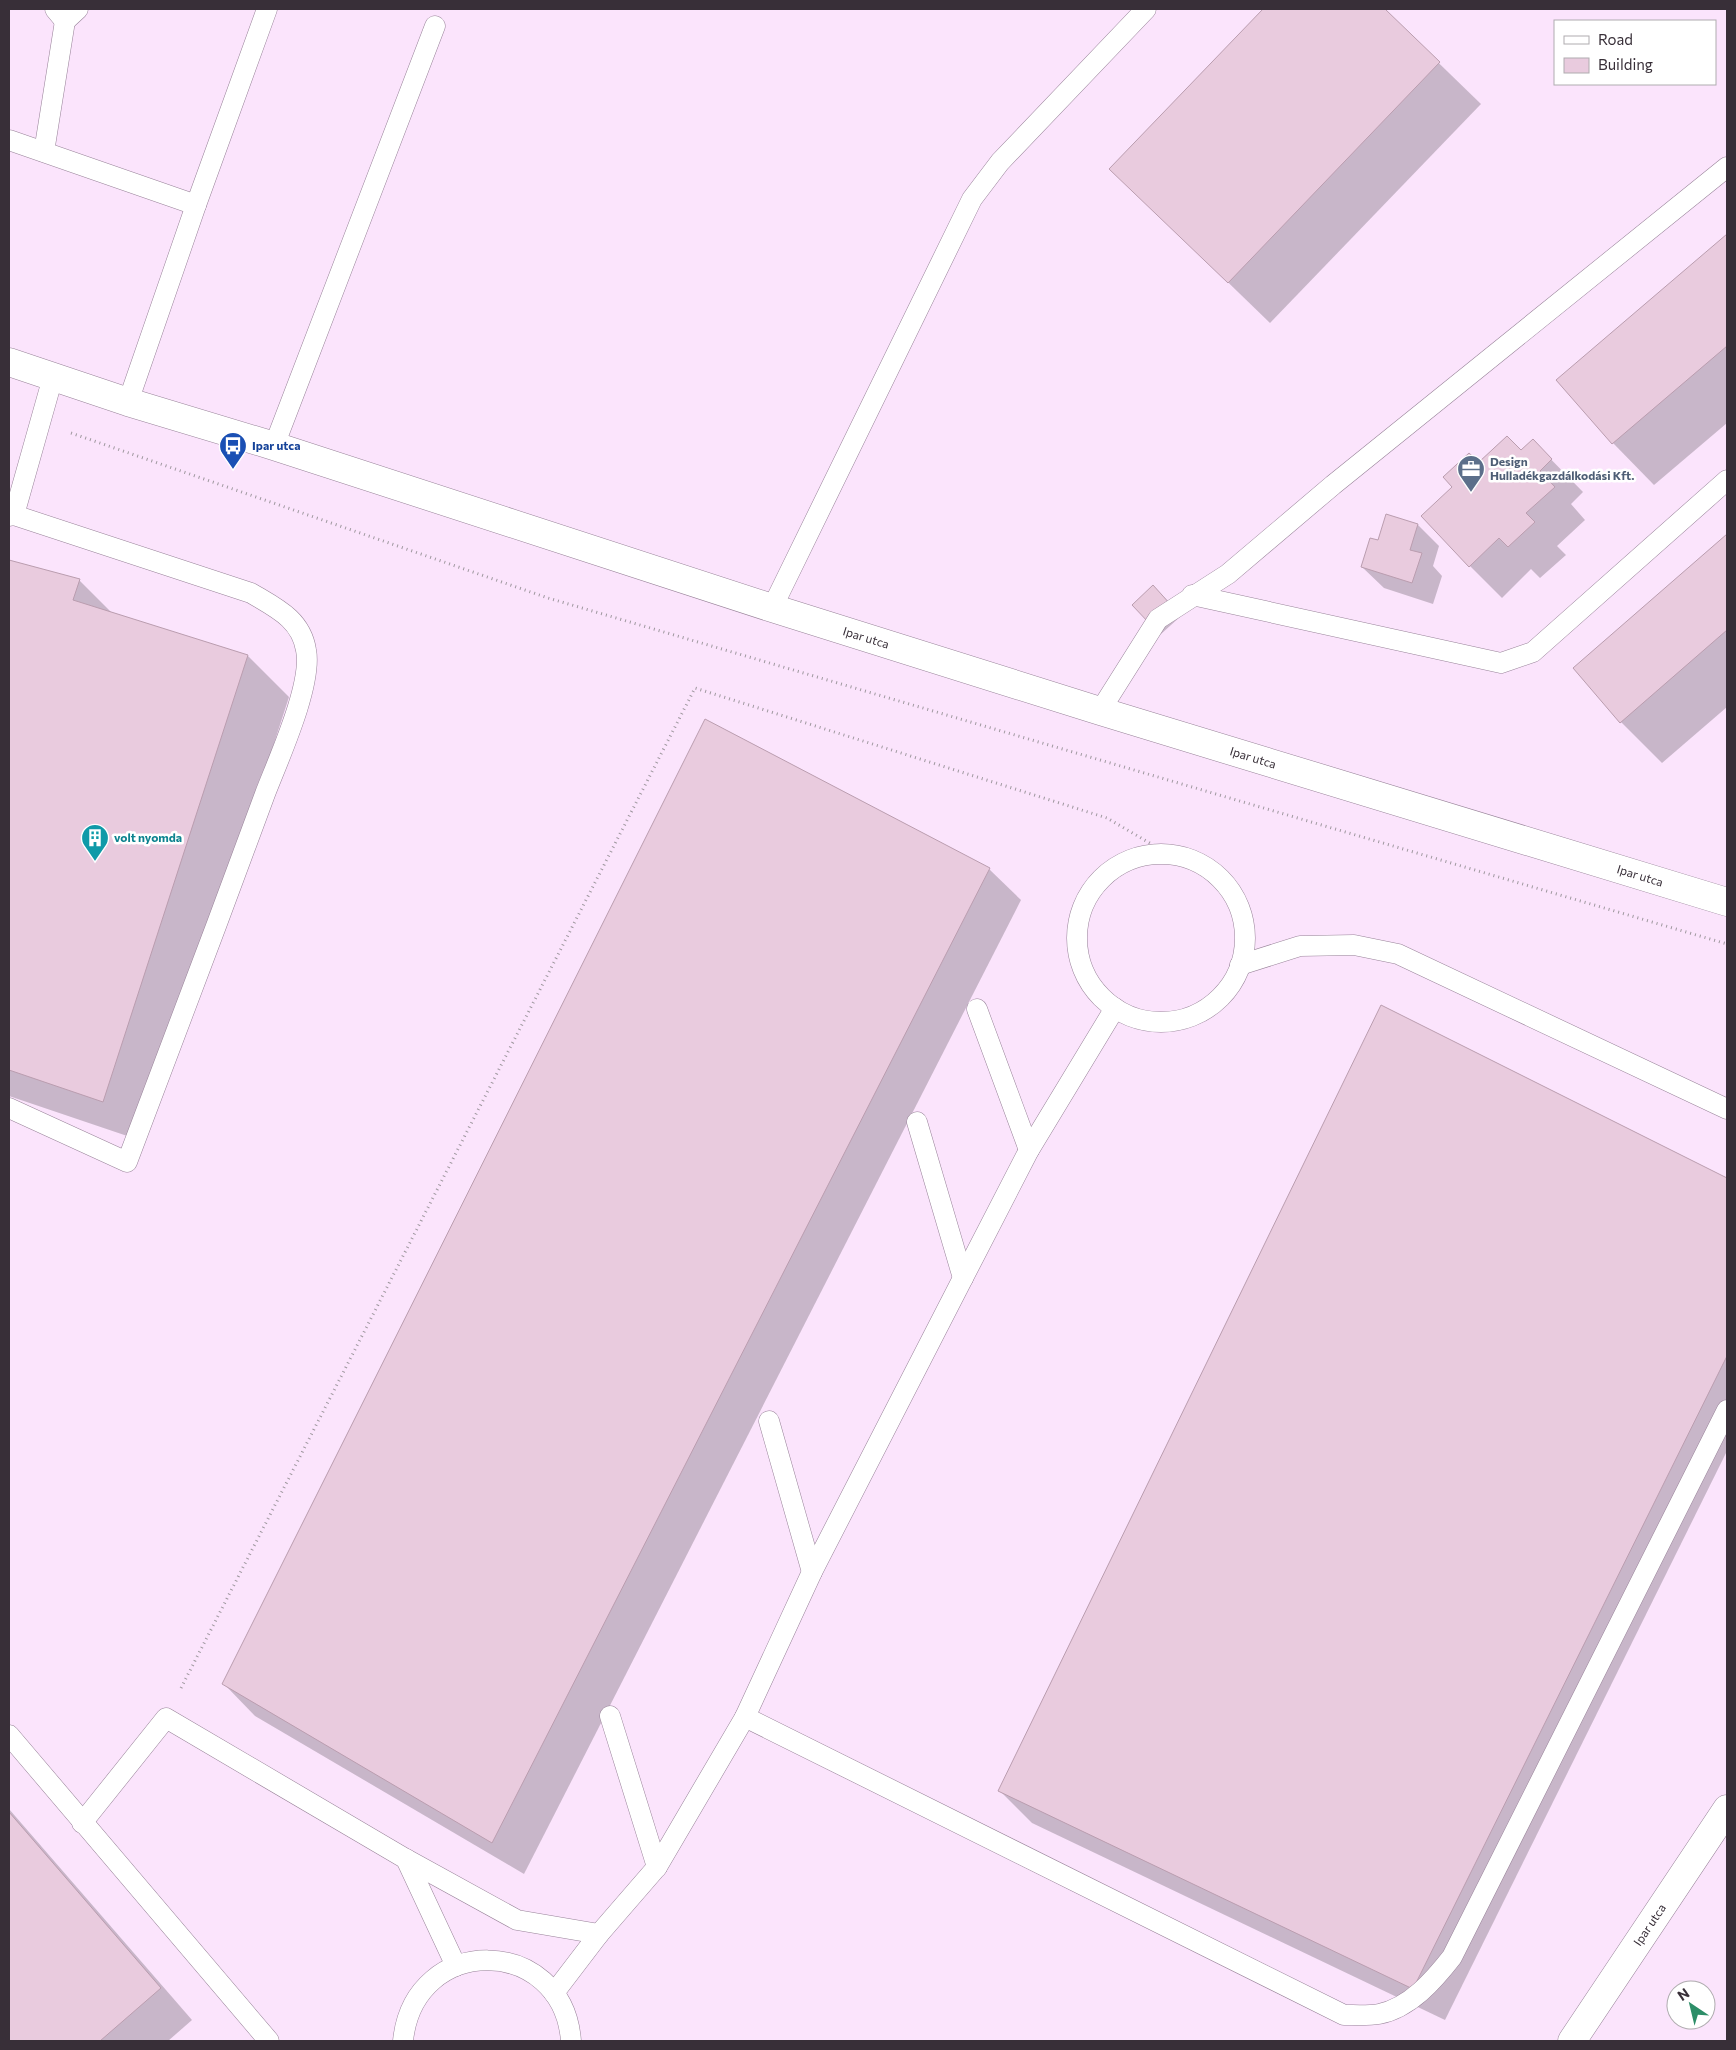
<svg xmlns="http://www.w3.org/2000/svg" width="1736" height="2050" font-family="Commissioner,sans-serif">
<rect width="100%" height="100%" fill="#fdf8fd"/>
<path fill="#fbe4fc" fill-rule="evenodd" d="M9,9H1727V2041H9ZM1555,21H1715V84H1555ZM1676,1990H1706V2020H1676Z"/>
<g fill="#0003">
<polygon points="1264,9 1383,9 1481,104 1270,323 1111,169"/>
<polygon points="1727,235 1727,423 1654,485 1613,443 1558,380"/>
<polygon points="1533,441 1583,492 1571,504 1585,520 1557,546 1566,555 1540,578 1531,569 1502,598 1470,566 1479,464 1521,452"/>
<polygon points="1418,525 1439,546 1433,566 1442,576 1433,604 1384,588 1362,567"/>
<polygon points="1727,536 1727,707 1662,763 1621,722 1574,668"/>
<polygon points="9,561 79,580 112,613 248,656 289,697 145,1142 9,1096"/>
<polygon points="1164,597 1181,616 1161,634 1151,624"/>
<polygon points="989,869 1021,900 524,1874 255,1716 224,1684"/>
<polygon points="1382,1007 1727,1180 1727,1451 1445,2020 1032,1823 1000,1791"/>
<polygon points="9,1809 192,2020 168,2041 9,2041"/>
</g>
<g fill="#e9cbde" stroke="#ba9daf">
<polygon points="1263,9 1385,9 1440,62 1228,283 1109,169"/>
<polygon points="1727,234 1727,346 1612,444 1556,380"/>
<polygon points="1507,436 1521,450 1533,439 1552,459 1540,471 1555,487 1526,513 1535,522 1508,547 1499,538 1469,567 1421,516 1452,487 1443,477 1469,453 1479,462"/>
<polygon points="1386,514 1418,524 1410,550 1422,553 1412,583 1361,567 1370,538 1378,540"/>
<polygon points="1727,534 1727,630 1620,723 1573,668"/>
<polygon points="9,560 80,579 73,600 248,655 103,1102 9,1070"/>
<polygon points="1153,585 1171,605 1150,624 1132,605"/>
<polygon points="705,719 990,868 492,1843 222,1684"/>
<polygon points="1381,1005 1727,1178 1727,1356 1413,1989 998,1791"/>
<polygon points="9,1812 161,1988 100,2041 9,2041"/>
</g>
<g fill="none" stroke-linecap="round" stroke-linejoin="round">
<defs>
<g id="service">
<polyline points="55,9 65,21 78,9"/>
<polyline points="9,140 196,205"/>
<polyline points="44,152 65,21"/>
<polyline points="128,402 196,205 267,9"/>
<polyline points="274,446 435,26"/>
<polyline points="14,515 53,377"/>
<path d="M9,516L14,515L251,593C276,608 301,619 306,650C313,684 278,760 265,794C220,917 173,1040 127,1162L9,1108"/>
<polyline points="1192,595 1501,663 1533,652 1727,480"/>
<polyline points="772,608 972,199 1000,162 1146,9"/>
<polyline points="1100,711 1158,619 1228,574 1333,485 1727,167"/>
<circle cx="1161" cy="938" r="84"/>
<polyline points="1240,965 1300,946 1354,945 1398,954 1727,1109"/>
<polyline points="977,1009 1029,1150"/>
<polyline points="917,1122 963,1278"/>
<polyline points="769,1421 812,1572"/>
<polyline points="610,1716 657,1867"/>
<path d="M745,1717L1344,2015C1355,2015 1368,2016 1379,2014C1410,2008 1434,1980 1452,1957L1727,1410"/>
<polyline points="9,1735 269,2041"/>
<polyline points="82,1823 166,1718 406,1859 517,1920 599,1934"/>
<polyline points="406,1859 456,1966"/>
<polyline points="554,1993 599,1934 657,1867 745,1717 812,1572 963,1278 1029,1150 1115,1008"/>
<path d="M403,2041C414,1932 563,1935 571,2041"/>
</g>
<g id="minor">
<polyline points="9,362 128,402 274,446 772,608 1100,711 1727,902"/>
<polyline points="1572,2041 1727,1809"/>
</g>
</defs>
<use href="#service" stroke="#988399" stroke-width="21"/>
<use href="#minor" stroke="#988399" stroke-width="29"/>
<g stroke="#9f989f" stroke-width="3" stroke-dasharray="1 4" stroke-linecap="butt">
<polyline points="71,433 548,598 1727,944"/>
<polyline points="181,1688 695,688 1107,818 1170,855"/>
</g>
<use href="#service" stroke="#fff" stroke-width="20"/>
<use href="#minor" stroke="#fff" stroke-width="28"/>
</g>
<defs>
<symbol id="bus-pin" viewBox="-11 -11 22 30"><path d="M0 17L-7.5 6A9.5 9.5 0 1 1 7.5 6Z" fill="#1a4fb4" stroke="#fff"/><path d="M-5-6H5V4H4V6H2V4H-2V6H-4V4H-5ZM-3.5-4V0h7V-4ZM-3.5 1.2v1.5H-2V1.2ZM2 1.2v1.5H3.5V1.2Z" fill="#fff"/></symbol>
<symbol id="office-pin" viewBox="-11 -11 22 30"><path d="M0 17L-7.5 6A9.5 9.5 0 1 1 7.5 6Z" fill="#5c6f8a" stroke="#fff"/><path d="M-6-3h4V-5.5h4V-3h4V5H-6ZM-1-4.5V-3h2v-1.5ZM-6 0V1H6V0Z" fill="#fff"/></symbol>
<symbol id="building-pin" viewBox="-11 -11 22 30"><path d="M0 17L-7.5 6A9.5 9.5 0 1 1 7.5 6Z" fill="#0f9aa8" stroke="#fff"/><path d="M-4-6H4V6H1V3H-1V6H-4ZM-2.5-4.3h1.7v1.8h-1.7ZM.8-4.3h1.7v1.8H.8ZM-2.5-1h1.7V.8h-1.7ZM.8-1h1.7V.8H.8Z" fill="#fff"/></symbol>
</defs>
<g fill-rule="evenodd">
<use href="#bus-pin" x="217" y="430" width="32" height="43"/>
<use href="#office-pin" x="1455" y="453" width="32" height="43"/>
<use href="#building-pin" x="79" y="822" width="32" height="43"/>
</g>
<g text-anchor="middle" stroke-width="5" stroke-linejoin="round" paint-order="stroke">
<g font-size="12" font-weight="bold" fill="#164399" stroke="#fff" text-anchor="start">
<text x="252" y="450">Ipar utca</text>
</g>
<g font-size="12" font-weight="bold" fill="#4e5e75" stroke="#fff" text-anchor="start">
<text x="1490" y="466">Design<tspan x="1490" dy="14">Hulladékgazdálkodási Kft.</tspan></text>
</g>
<g font-size="12" fill="#382f38" stroke="#fff">
<text transform="translate(866 638) rotate(17)" y="4">Ipar utca</text>
<text transform="translate(1253 758) rotate(17)" y="4">Ipar utca</text>
<text transform="translate(1640 876) rotate(17)" y="4">Ipar utca</text>
<text transform="translate(1650 1925) rotate(-56)" y="4">Ipar utca</text>
</g>
<g font-size="12" font-weight="bold" fill="#0d838f" stroke="#fff" text-anchor="start">
<text x="114" y="842">volt nyomda</text>
</g>
</g>
<rect width="1736" height="2050" fill="none" stroke="#382f38" stroke-width="20"/>
<rect x="1554" y="20" width="162" height="65" fill="#ffffff" stroke="#afacaf"/>
<rect x="1564" y="36" width="25" height="8" fill="#ffffff" stroke="#afacaf"/>
<text x="1598" y="45" font-size="15" fill="#382f38">Road</text>
<rect x="1564" y="58" width="25" height="15" fill="#e9cbde" stroke="#afacaf"/>
<text x="1598" y="70" font-size="15" fill="#382f38">Building</text>
<g transform="translate(1691 2005) rotate(325)"><circle r="24" fill="#ffffff" stroke="#afacaf"/>
<path d="M0-4L9 19L0 12L-9 19Z" fill="#2d8e68"/>
<text y="-8" font-size="14" font-weight="bold" text-anchor="middle" fill="#382f38">N</text>
</g>
</svg>
